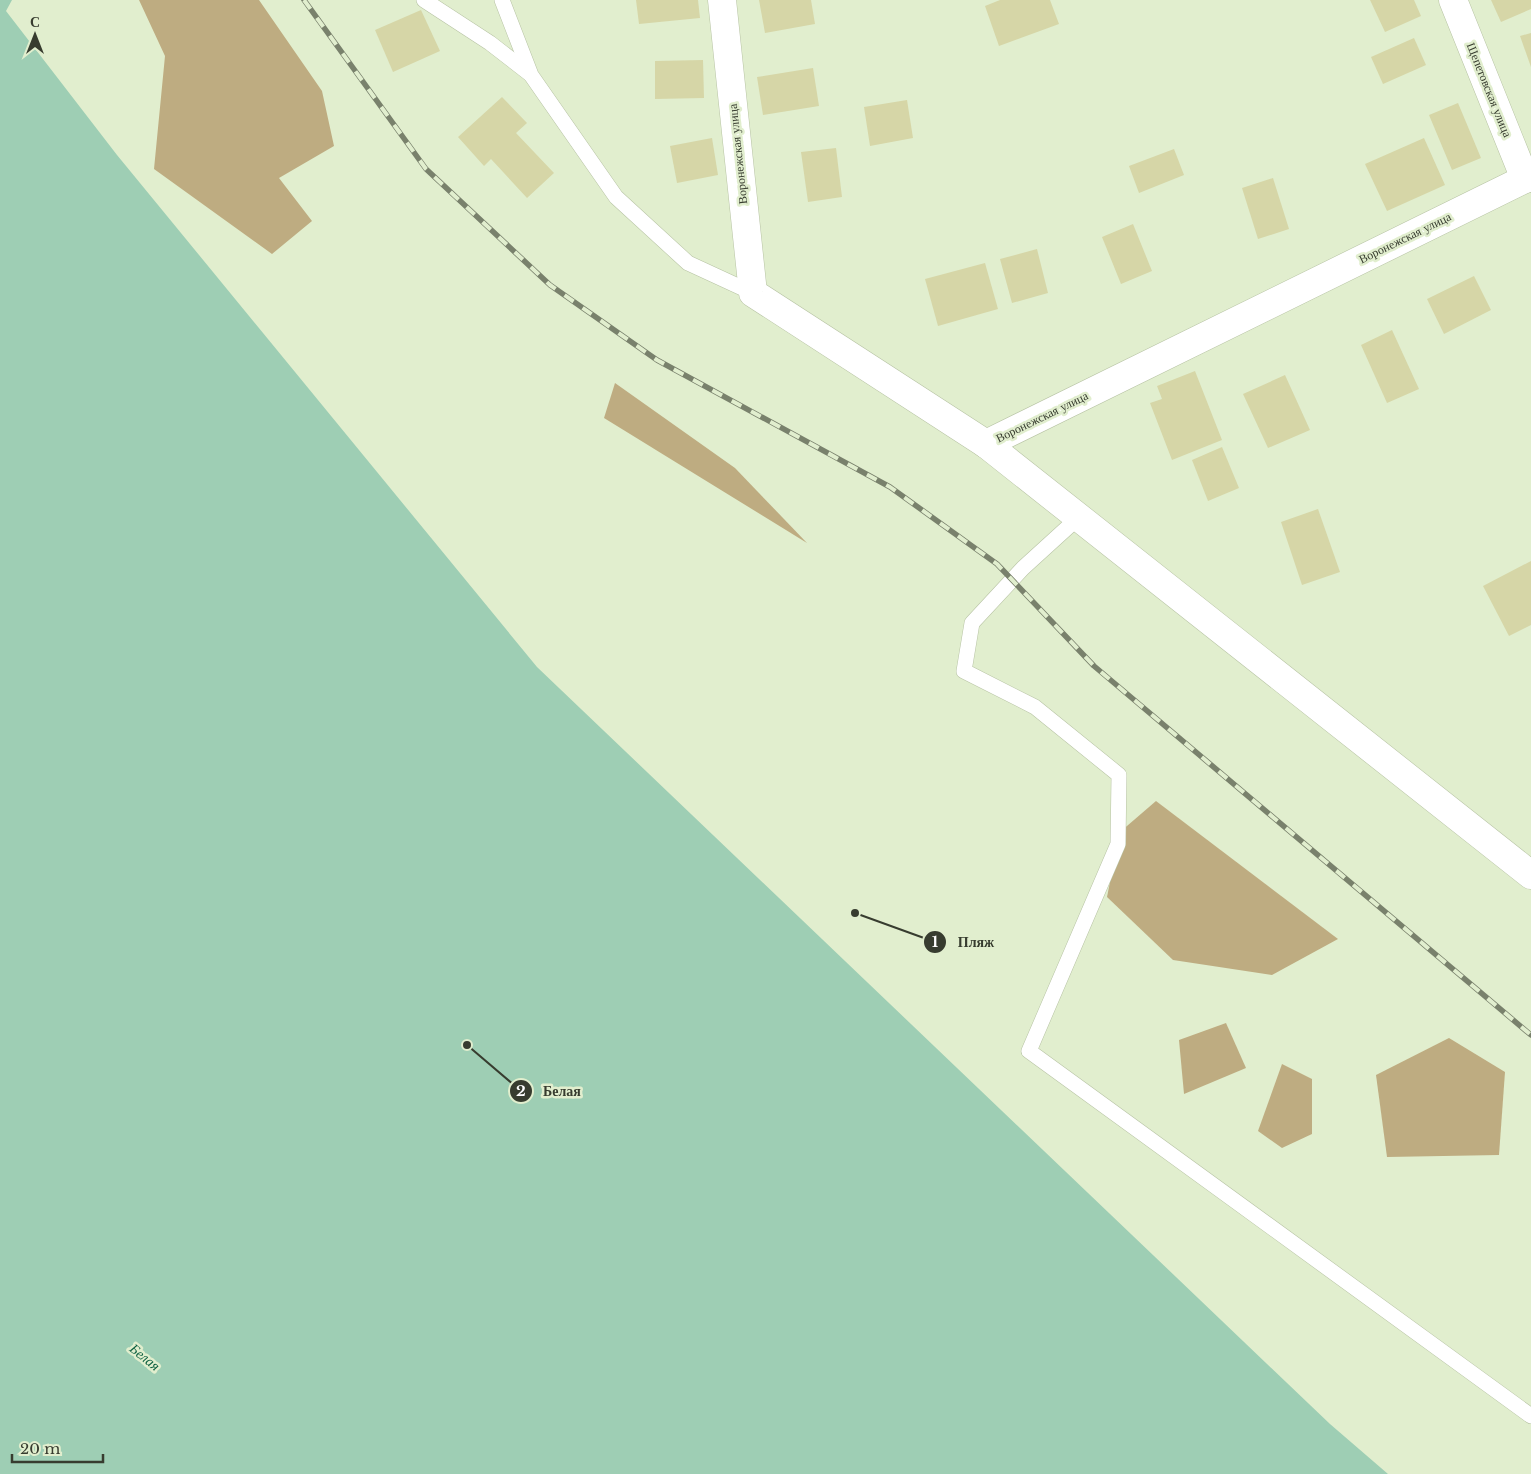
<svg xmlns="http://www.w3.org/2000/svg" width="1531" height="1474" font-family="'Libre Baskerville',serif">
<rect width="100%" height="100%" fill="#e1eece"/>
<g fill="#beac81">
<polygon points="139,0 259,0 322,91 334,146 279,178 312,221 272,254 154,169 165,56"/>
<polygon points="615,383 735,468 807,543 604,418"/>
<polygon points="1156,801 1338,939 1272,975 1173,960 1107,897 1120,832"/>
<polygon points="1226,1023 1246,1068 1184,1094 1179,1040"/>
<polygon points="1449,1038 1505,1072 1499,1155 1387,1157 1376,1075"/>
<polygon points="1282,1064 1312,1079 1312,1134 1282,1148 1258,1131"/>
</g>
<polygon fill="#9eceb4" points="0,0 12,0 6,11 117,155 537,667 1330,1424 1388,1474 0,1474"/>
<g fill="#d6d6a7">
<polygon points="636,0 698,0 700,18 639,24"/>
<polygon points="759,0 811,0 815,24 765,33"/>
<polygon points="1000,0 1050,0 1059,24 999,46 985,6"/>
<polygon points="1370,0 1414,0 1421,16 1385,32"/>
<polygon points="1491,0 1531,0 1531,9 1501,22"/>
<polygon points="421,10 440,51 393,72 375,30"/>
<polygon points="1531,33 1531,67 1520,36"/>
<polygon points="1414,38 1426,65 1383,84 1371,57"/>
<polygon points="703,60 704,98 655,99 655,61"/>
<polygon points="813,68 819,106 763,115 757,77"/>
<polygon points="502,97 527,123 516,133 554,173 527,198 491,159 484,166 458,137"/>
<polygon points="907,100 913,138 870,146 864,107"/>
<polygon points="1458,103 1481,158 1452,170 1429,115"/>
<polygon points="712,138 718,175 677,183 670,146"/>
<polygon points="1424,138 1445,185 1387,211 1365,164"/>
<polygon points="836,148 842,197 808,202 801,152"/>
<polygon points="1174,149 1184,175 1139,193 1129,166"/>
<polygon points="1273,178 1289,229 1258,239 1242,188"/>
<polygon points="1133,224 1152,271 1121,284 1102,237"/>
<polygon points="1037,249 1048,293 1012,303 1000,259"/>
<polygon points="985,263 998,309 938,326 925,279"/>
<polygon points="1474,276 1491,310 1444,334 1427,299"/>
<polygon points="1392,330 1419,389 1387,403 1361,345"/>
<polygon points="1195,371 1222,440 1172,460 1150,403 1162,399 1157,386"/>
<polygon points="1285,375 1310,430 1268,448 1243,394"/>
<polygon points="1222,447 1239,488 1208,501 1192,460"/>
<polygon points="1318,509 1340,572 1302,585 1281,522"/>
<polygon points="1531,561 1531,625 1509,636 1483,586"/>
</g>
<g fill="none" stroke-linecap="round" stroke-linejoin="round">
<defs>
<g id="service">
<polyline points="424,0 490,43 530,74"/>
<polyline points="502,0 531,75 616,197 688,263 753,293"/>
<polyline points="1079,517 1023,568 972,623 964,671 1035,707 1119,775 1118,844 1029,1051 1531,1416"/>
</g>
<g id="minor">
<polyline points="722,0 753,293 986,444 1531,875"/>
<polyline points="1453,0 1525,179"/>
<polyline points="986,444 1531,176"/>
</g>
</defs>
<use href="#service" stroke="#b7c3a4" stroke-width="16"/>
<use href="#minor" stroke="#b7c3a4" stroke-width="29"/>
<use href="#service" stroke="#fff" stroke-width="15"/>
<use href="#minor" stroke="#fff" stroke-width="28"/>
<defs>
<polyline id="rail" points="304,0 426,169 550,285 657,360 890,487 997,564 1094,666 1531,1035"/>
</defs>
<use href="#rail" stroke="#79816c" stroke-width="5.5"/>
<use href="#rail" stroke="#e1eece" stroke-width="4" stroke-dasharray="11" stroke-linecap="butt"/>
</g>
<g text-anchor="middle" stroke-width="5" stroke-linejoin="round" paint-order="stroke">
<g font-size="12" fill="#373c2f" stroke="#e1eece">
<text transform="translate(1489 90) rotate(68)" y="4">Щепетовская улица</text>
<text transform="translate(738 154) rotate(-96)" y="4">Воронежская улица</text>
<text transform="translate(1405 238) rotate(-26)" y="4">Воронежская улица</text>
<text transform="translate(1042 417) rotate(-26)" y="4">Воронежская улица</text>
</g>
<g font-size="14" font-style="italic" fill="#0a5e3e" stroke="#e1eece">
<text transform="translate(145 1357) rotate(39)" y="5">Белая</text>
</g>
</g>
<path fill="none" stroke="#373c2f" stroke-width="2" d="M855 913L935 942M467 1045L521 1091"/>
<g fill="#373c2f" stroke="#e1eece" stroke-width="2">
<circle cx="855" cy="913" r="5"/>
<circle cx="467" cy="1045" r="5"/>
<circle cx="935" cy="942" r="12"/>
<circle cx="521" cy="1091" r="12"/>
</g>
<g font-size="15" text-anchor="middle" font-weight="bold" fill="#fff">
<text x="935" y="947">1</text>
<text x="521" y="1096">2</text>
</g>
<g font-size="14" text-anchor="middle" font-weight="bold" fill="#373c2f" stroke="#e1eece" stroke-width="5" stroke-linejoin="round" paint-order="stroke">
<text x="976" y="947">Пляж</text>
<text x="562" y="1096">Белая</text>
</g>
<g transform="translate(35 35)" stroke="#e1eece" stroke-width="4" paint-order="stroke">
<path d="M0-4L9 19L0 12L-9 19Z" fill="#373c2f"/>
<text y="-8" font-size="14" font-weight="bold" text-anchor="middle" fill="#373c2f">С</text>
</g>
<path d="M12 1454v8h91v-8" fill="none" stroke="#373c2f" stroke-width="2.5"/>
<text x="20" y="1454" font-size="15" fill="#373c2f" stroke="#e1eece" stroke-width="4" paint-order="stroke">20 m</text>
</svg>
